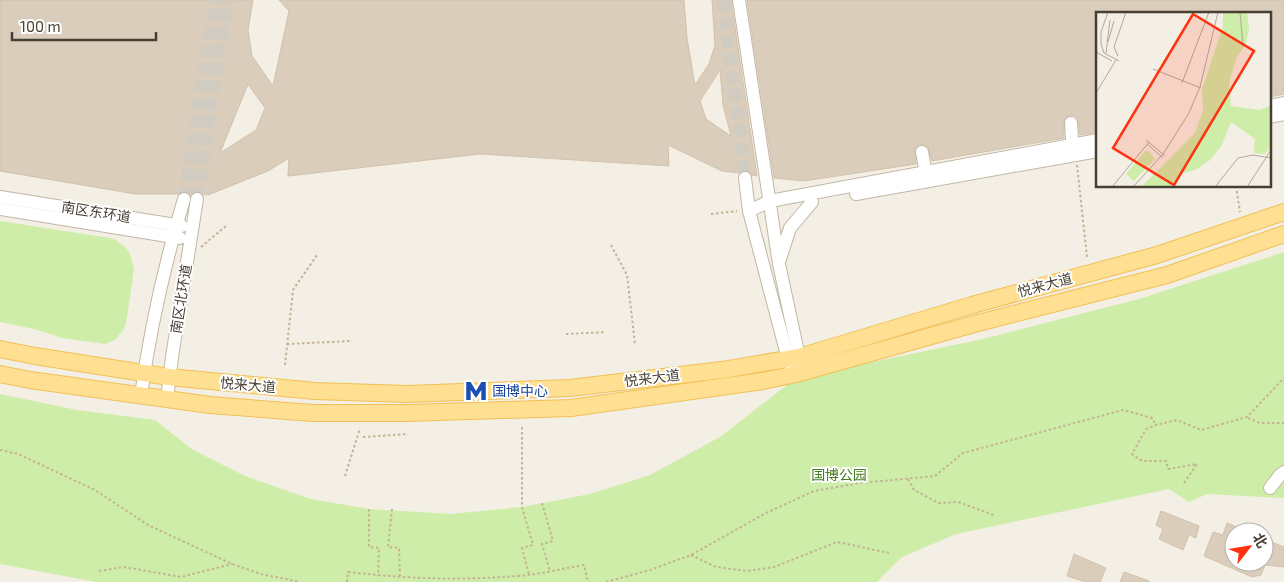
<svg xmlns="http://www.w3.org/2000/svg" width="1284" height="582" font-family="'Exo 2','Noto Sans SC',sans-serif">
<rect width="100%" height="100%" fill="#f4efe4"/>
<g fill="#ceeda8">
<polygon points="0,221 110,238 116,240 126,248 130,254 134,269 126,324 123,330 115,340 105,344 62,338 34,329 0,322"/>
<polygon points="1284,252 1284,498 1207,494 1189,502 1169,489 956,534 902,557 877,582 96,582 0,564 0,394 77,410 155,420 193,450 245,476 311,499 369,509 450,514 522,507 590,494 650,475 720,437 796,378 983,339 1139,299"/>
</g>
<g fill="#dacdbb" stroke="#d2c2ab" fill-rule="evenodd">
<path d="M0,0H253L248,30L252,56L273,86L289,11L279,0H684L687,38L695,85L709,64L715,45L712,0H731L757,176L752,175L749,171L745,170L739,173L722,171L668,145L669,166L480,154L288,176L289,158L268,171L208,195L204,194L198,191L190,194L187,191H183L178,194H135L0,171ZM720,70L723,105L731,136L706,119L700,101ZM248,84L265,108L256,130L220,153Z"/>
<polygon points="747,0 1284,0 1284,94 1270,97 1270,14 1098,14 1098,132 1080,135 1078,119 1075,116 1070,115 1064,120 1064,138 932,161 928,147 921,144 917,146 914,150 916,164 804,181 774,178"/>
<polygon points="1161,511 1199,526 1196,538 1189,535 1183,550 1159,539 1163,529 1156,525"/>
<polygon points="1227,523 1249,532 1234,532 1234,562 1264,562 1264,539 1284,547 1284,567 1265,565 1261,575 1252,577 1204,556 1213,532 1223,535"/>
<polygon points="1074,554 1106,568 1100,582 1086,582 1067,576"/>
<polygon points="1124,572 1149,581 1149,582 1120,582"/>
</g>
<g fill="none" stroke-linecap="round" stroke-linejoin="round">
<g stroke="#d1ccc1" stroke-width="12" stroke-dasharray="12 6" stroke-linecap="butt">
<polyline points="723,0 745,178"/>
<polyline points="184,199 215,0"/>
<polyline points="197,199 227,0"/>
</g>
<defs>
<g id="minor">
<polyline points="739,0 779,264 799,357 798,365"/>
<polyline points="1270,106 1284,103"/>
<polyline points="1270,117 1284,114"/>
<polyline points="1071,123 1073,154"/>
<polyline points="922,152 927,179"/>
<polyline points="745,178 749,211 788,359 791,365"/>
<polyline points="856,194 1098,151"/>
<polyline points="0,197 182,226"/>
<polyline points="0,209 180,238"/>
<polyline points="749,211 770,201 1098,140"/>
<polyline points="780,259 790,228 812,202"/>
<path d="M141,395C150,329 165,263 184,199"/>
<polyline points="167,399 172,357 197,199"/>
<polyline points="1270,488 1280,475 1284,472"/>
</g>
<g id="major">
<polyline points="0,349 35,356 169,377 315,391 406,394 570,388 722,370 799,357 972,305 1157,255 1284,212"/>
<polyline points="0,374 30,380 210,405 313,413 407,413 571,408 763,381 796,374 974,324 1167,275 1284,234"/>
</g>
</defs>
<use href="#minor" stroke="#c0b7a5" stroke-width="14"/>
<use href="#major" stroke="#f0c056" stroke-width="18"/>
<g stroke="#c3b395" stroke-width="2" stroke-dasharray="2.5 2.5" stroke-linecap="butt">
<polyline points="1077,165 1087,257"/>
<polyline points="1236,186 1240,212"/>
<polyline points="711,214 737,211"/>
<polyline points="611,245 627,275 635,344"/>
<polyline points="201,247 226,226"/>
<polyline points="566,334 606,332"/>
<polyline points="287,344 352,341"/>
<polyline points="285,365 293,290 317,255"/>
<polyline points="1248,418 1260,423 1284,423"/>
<polyline points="522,427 522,507 533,545 522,548 529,574"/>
<polyline points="363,437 408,434"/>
<polyline points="0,450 18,454 95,490 148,525 232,564 261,574 300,582"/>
<polyline points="345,476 360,428"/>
<polyline points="908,479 914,490 939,503 958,502 994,515"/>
<polyline points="1184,483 1197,464 1168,469 1166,461 1142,461 1132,454 1146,429 1156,425 1177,420 1201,430 1247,417 1284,378"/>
<polyline points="542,503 553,541 542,544 550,571"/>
<polyline points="369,509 369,547 379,548 378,576"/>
<polyline points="392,509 388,547 399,548 400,578"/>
<polyline points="691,555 716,567 747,571 774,567 837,542 889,553"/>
<polyline points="99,571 124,567 181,577 232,564"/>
<path d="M347,582L348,572C410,579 465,581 528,575C546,573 565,568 584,565L588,582"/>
<polyline points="606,582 650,570 691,555 766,513 814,491 860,483 935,476 963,453 1123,410 1152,418 1156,425"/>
</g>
<use href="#minor" stroke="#fff" stroke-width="12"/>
<use href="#major" stroke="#ffdf92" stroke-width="16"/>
</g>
<defs>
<symbol id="metro-bare" viewBox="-9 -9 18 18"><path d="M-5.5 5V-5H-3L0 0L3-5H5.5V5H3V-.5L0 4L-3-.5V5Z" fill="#1a4fb4" stroke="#fff" stroke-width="2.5" paint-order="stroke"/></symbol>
</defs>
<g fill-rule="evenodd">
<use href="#metro-bare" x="460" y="375" width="32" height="32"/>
</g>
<g text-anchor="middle" stroke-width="4" stroke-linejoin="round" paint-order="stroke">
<g font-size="14" fill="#473f33" stroke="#fff">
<text transform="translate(96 212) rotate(9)" y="5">南区东环道</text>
<text transform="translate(1045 285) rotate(-15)" y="5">悦来大道</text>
<text transform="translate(181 299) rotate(-81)" y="5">南区北环道</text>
<text transform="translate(652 378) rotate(-7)" y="5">悦来大道</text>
<text transform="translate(248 385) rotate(5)" y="5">悦来大道</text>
</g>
<g font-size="14" fill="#164399" stroke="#fff" text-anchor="start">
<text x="492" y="396">国博中心</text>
</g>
<g font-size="14" fill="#457e20" stroke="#fff">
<text x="839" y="480">国博公园</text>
</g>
</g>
<g transform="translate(1096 12)">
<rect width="175" height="175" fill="#f4efe4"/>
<path d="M127,0H151L153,16L150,32L141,45L133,70L135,94L164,98L175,93V134L169,142L158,141L159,127L135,110L126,133L114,148L99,158L84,162L73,175H45L99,121L107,98L106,77L127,14ZM49,139H53L59,147L38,169L30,162Z" fill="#ceeda8"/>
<path fill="none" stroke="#afa99d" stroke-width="1" d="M12,0L5,20V32L8,41L23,49M144,0L147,34M12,30L18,9M0,40L16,49M10,41L14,8M22,44L18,35L30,0M57,57L105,76M86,71L113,0M0,81L20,48M50,128L69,144M51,132L67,146M16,175L53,130M37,175L67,142L93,101L104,75L122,0M119,175L142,146L157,143L175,146M151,175L175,138"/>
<path fill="#ff3210" fill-opacity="0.15" stroke="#ff3210" stroke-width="2.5" d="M97,2L158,39L78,173L17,136Z"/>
<rect width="175" height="175" fill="none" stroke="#473f33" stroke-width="2.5"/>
</g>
<g transform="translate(1249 547) rotate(59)"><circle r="24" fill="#ffffff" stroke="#b5b2ad"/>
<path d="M0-4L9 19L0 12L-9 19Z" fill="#ff3210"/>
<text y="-8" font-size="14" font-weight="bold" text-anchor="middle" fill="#473f33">北</text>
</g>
<path d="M12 32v8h144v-8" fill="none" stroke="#473f33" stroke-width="2.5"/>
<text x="20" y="32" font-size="15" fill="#473f33" stroke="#ffffff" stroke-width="4" paint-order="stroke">100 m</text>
</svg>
